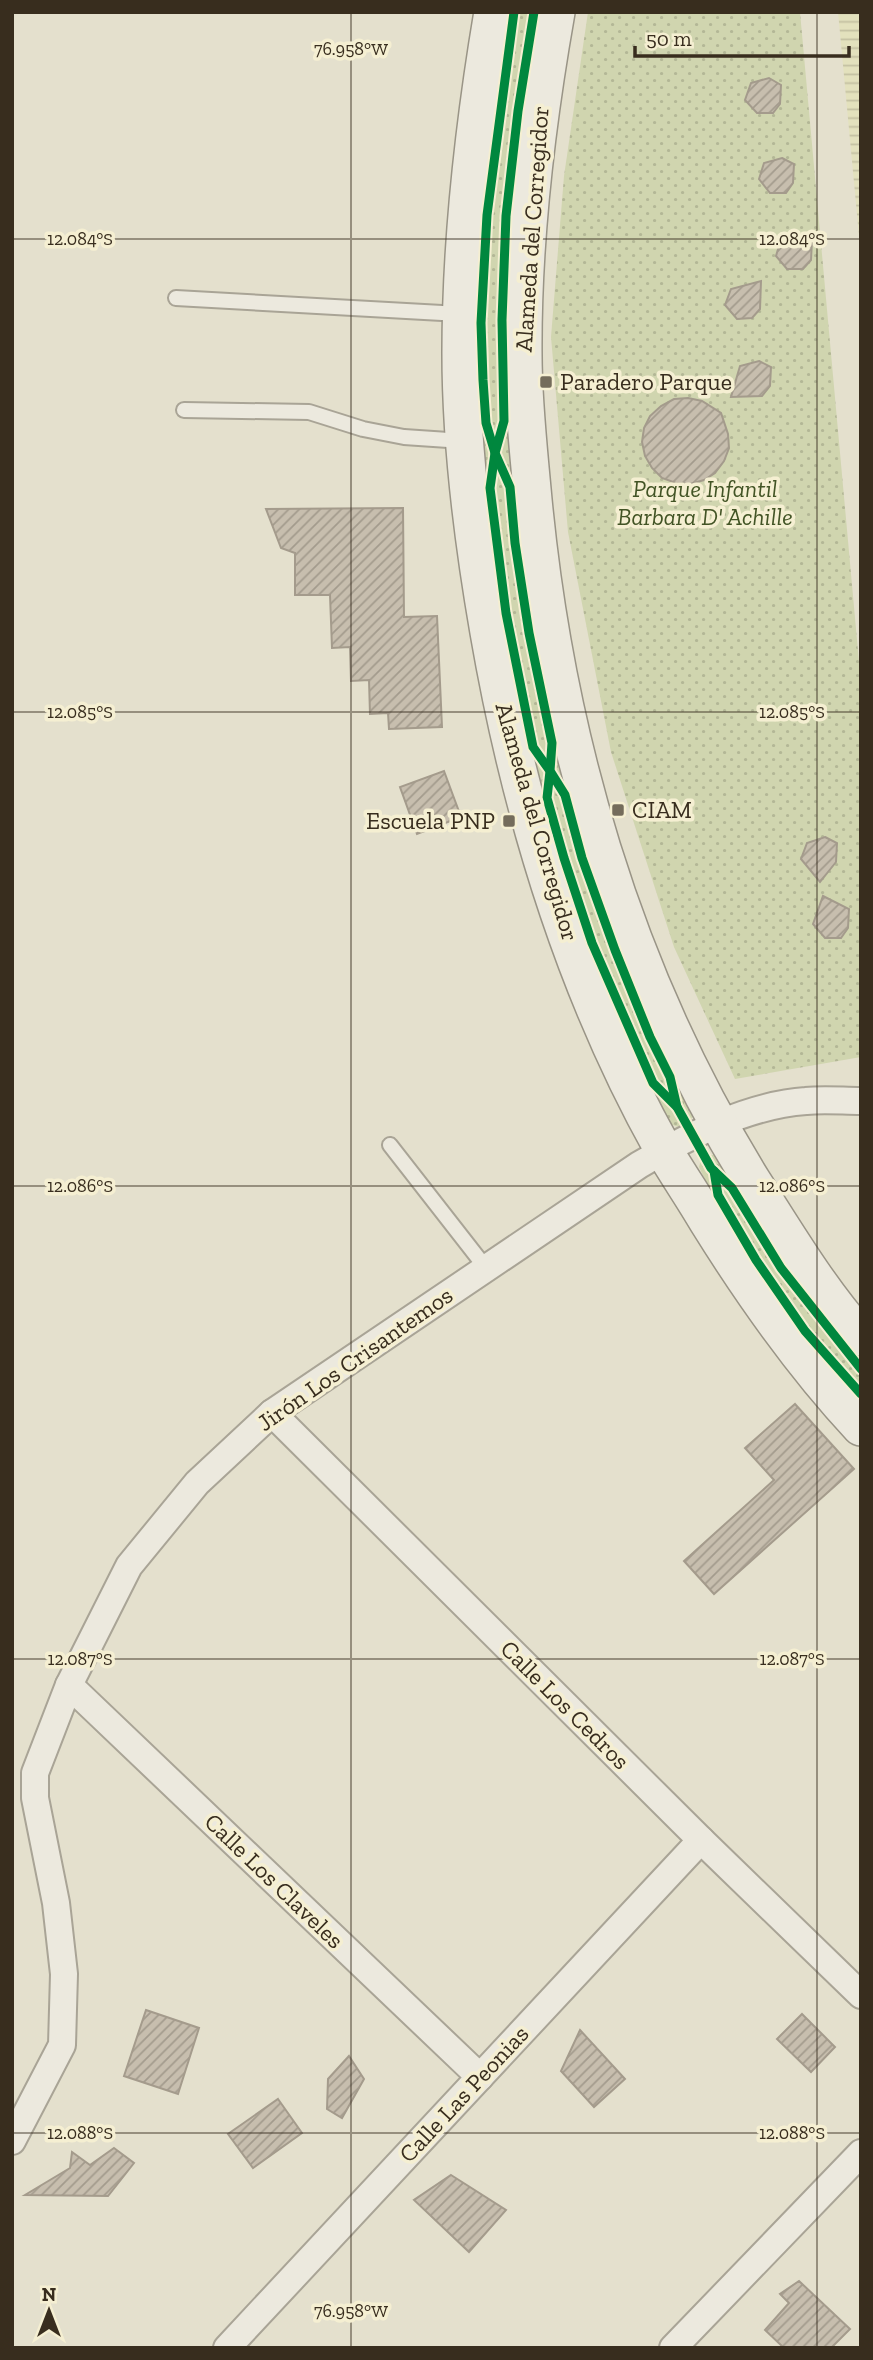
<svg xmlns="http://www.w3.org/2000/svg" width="873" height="2360" font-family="'Zilla Slab',serif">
<defs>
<pattern id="farmland-rules" width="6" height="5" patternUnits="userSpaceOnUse" patternTransform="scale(1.75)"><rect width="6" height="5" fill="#e3e1bd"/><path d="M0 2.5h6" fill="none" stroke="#c4c1a2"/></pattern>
<pattern id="green-dots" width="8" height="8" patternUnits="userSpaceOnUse" patternTransform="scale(1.75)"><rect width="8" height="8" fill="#d0d5af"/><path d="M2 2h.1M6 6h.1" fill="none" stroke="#b3b796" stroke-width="1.8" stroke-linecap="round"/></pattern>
<pattern id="building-hatch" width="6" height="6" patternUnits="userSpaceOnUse" patternTransform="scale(1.75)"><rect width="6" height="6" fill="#c7beae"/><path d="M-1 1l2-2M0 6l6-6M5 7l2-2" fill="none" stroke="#a39b8d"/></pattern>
</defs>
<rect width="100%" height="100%" fill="#e4e0cd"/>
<polygon fill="url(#farmland-rules)" points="838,12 861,12 861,257"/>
<g fill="url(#green-dots)">
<path d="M509,12H540L520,527L694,1114C686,1130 677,1130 664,1119L632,1053L563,876L514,688L485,500L477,381L478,250Z"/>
<polygon points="588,12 800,12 861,684 861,1057 735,1079 674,947 611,752 568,532 551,337 564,176"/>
<polygon points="711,1155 718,1155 840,1335 861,1359 861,1404 823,1363 723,1217 699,1167 701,1160"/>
</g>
<g fill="url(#building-hatch)" stroke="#a49b8c" stroke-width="2">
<polygon points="769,78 781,85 780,104 773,113 757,113 745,100 751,83"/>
<polygon points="782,158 794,164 793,183 786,193 770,193 759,179 764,163"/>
<polygon points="800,234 812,240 811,260 803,269 787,269 776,256 781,239"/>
<polygon points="761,281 760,309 752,318 737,319 725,305 731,289"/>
<polygon points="759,361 771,367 770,386 762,396 731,397 740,366"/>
<polygon points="688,398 702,401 721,413 728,434 729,448 724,461 715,473 704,480 690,484 676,483 662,478 652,468 645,456 642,442 644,428 650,416 661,406 674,399"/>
<polygon points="403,508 404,617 437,616 442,727 389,729 388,713 370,714 369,680 351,681 350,647 332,648 330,595 295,595 295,553 281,548 266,509"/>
<polygon points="444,771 461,817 417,834 400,787"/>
<polygon points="825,837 837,843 836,862 820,882 801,859 807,843"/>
<polygon points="823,896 849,909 848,928 841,938 825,938 813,924"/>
<polygon points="795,1404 854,1469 714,1594 684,1561 774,1480 745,1448"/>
<polygon points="146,2010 199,2028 178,2094 124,2076"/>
<polygon points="802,2014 835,2047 811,2072 777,2039"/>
<polygon points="580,2030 625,2079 594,2107 561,2071"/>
<polygon points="349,2056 364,2079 342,2118 327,2109 328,2079"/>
<polygon points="278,2099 302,2133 253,2168 228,2134"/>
<polygon points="114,2148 134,2163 108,2196 25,2195 70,2168 72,2152 90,2165"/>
<polygon points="451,2175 506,2210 469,2252 414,2200"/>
<polygon points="799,2281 850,2329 831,2348 784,2348 765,2330 789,2303 780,2294"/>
</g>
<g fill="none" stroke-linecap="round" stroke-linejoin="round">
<defs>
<g id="service">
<polyline points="176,298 460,314"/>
<polyline points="184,410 309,412 363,429 404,437 463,441"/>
<polyline points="390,1145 486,1268"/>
</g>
<g id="minor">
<polyline points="272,1413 701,1840 861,1995"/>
<polyline points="69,1685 480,2077"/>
<path d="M12,2141L62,2045L64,1974L56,1903L35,1798V1773L69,1685L129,1566L197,1483L272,1413L639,1165C689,1136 747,1105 806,1101C824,1099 843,1101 861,1101"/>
<polyline points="227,2348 701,1840"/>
<polyline points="673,2348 861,2153"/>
</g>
<g id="secondary">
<path d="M493,12C474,125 461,238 461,353C461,446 473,540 489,632C520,811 574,990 663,1149C677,1173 693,1196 707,1220C753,1294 802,1364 861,1427"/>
<path d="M556,12C536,125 522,240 523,356C523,400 528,445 532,489C554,733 623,972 752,1181C786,1234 819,1290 861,1337"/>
</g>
</defs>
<use href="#service" stroke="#a9a496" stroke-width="18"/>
<use href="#minor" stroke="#a9a496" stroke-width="30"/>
<use href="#secondary" stroke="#999486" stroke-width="40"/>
<use href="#service" stroke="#ece9de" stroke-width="14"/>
<use href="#minor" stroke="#ece9de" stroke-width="26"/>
<use href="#secondary" stroke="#ece9de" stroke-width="37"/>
<defs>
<g id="cycleway">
<polyline points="514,12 487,215 481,323 483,380 486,423 495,453 490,488 506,613 533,747 550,771 547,798 564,858 592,943 653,1083 677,1107 711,1168 732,1188 781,1268 861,1369"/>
<polyline points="534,12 518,111 506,216 502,320 504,421 495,453 510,487 515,543 529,633 552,743 550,771 565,795 582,858 615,950 650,1037 670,1077 677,1107"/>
<polyline points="714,1171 718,1195 756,1260 805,1331 861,1394"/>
</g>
</defs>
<use href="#cycleway" stroke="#f5efd2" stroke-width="13"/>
<use href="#cycleway" stroke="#00873e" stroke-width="9"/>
</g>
<path fill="none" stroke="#382d1e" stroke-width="2" stroke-opacity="0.45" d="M351,12V2348M817,12V2348M12,239H861M12,712H861M12,1186H861M12,1659H861M12,2133H861"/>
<g fill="#746c5b" stroke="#f5efd2" stroke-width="2.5">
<rect x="539" y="375" width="14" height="14" rx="3.5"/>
<rect x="611" y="803" width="14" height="14" rx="3.5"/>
<rect x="502" y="814" width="14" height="14" rx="3.5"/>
</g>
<g text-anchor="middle" stroke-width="7" stroke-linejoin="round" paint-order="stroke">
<g font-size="24" fill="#382d1e" stroke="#f5efd2">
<text transform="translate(532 229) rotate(-86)" y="8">Alameda del Corregidor</text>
<text transform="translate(537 822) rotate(74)" y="8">Alameda del Corregidor</text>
<text transform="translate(355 1359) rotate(-35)" y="8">Jirón Los Crisantemos</text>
<text transform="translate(565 1705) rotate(45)" y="8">Calle Los Cedros</text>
<text transform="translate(274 1881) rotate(44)" y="8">Calle Los Claveles</text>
<text transform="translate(464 2094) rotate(-47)" y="8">Calle Las Peonias</text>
</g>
<g font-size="24" fill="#382d1e" stroke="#f5efd2" text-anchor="start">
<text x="560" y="390">Paradero Parque</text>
<text x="632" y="818">CIAM</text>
<text x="495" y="829" text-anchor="end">Escuela PNP</text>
</g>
<g font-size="24" font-style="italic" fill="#425425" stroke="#f5efd2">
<text x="705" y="497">Parque Infantil<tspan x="705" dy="28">Barbara D' Achille</tspan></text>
</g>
</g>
<g font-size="18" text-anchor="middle" fill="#382d1e" stroke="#f5efd2" stroke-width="7" stroke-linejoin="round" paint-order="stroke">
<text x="351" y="55">76.958°W</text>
<text x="80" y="245">12.084°S</text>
<text x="792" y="245">12.084°S</text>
<text x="80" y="718">12.085°S</text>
<text x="792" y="718">12.085°S</text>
<text x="80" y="1192">12.086°S</text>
<text x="792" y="1192">12.086°S</text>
<text x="80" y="1665">12.087°S</text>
<text x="792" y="1665">12.087°S</text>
<text x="80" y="2139">12.088°S</text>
<text x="792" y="2139">12.088°S</text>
<text x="351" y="2317">76.958°W</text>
</g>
<rect width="873" height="2360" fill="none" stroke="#382d1e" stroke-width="28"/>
<g transform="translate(49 2311)" stroke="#f5efd2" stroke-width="5" paint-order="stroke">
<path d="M0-5L12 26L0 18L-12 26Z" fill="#382d1e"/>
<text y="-10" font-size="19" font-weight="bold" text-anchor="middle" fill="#382d1e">N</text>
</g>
<path d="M635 46v10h214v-10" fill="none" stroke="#382d1e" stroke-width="3.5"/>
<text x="646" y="46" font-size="21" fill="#382d1e" stroke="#f5efd2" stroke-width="5" paint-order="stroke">50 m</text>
</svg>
